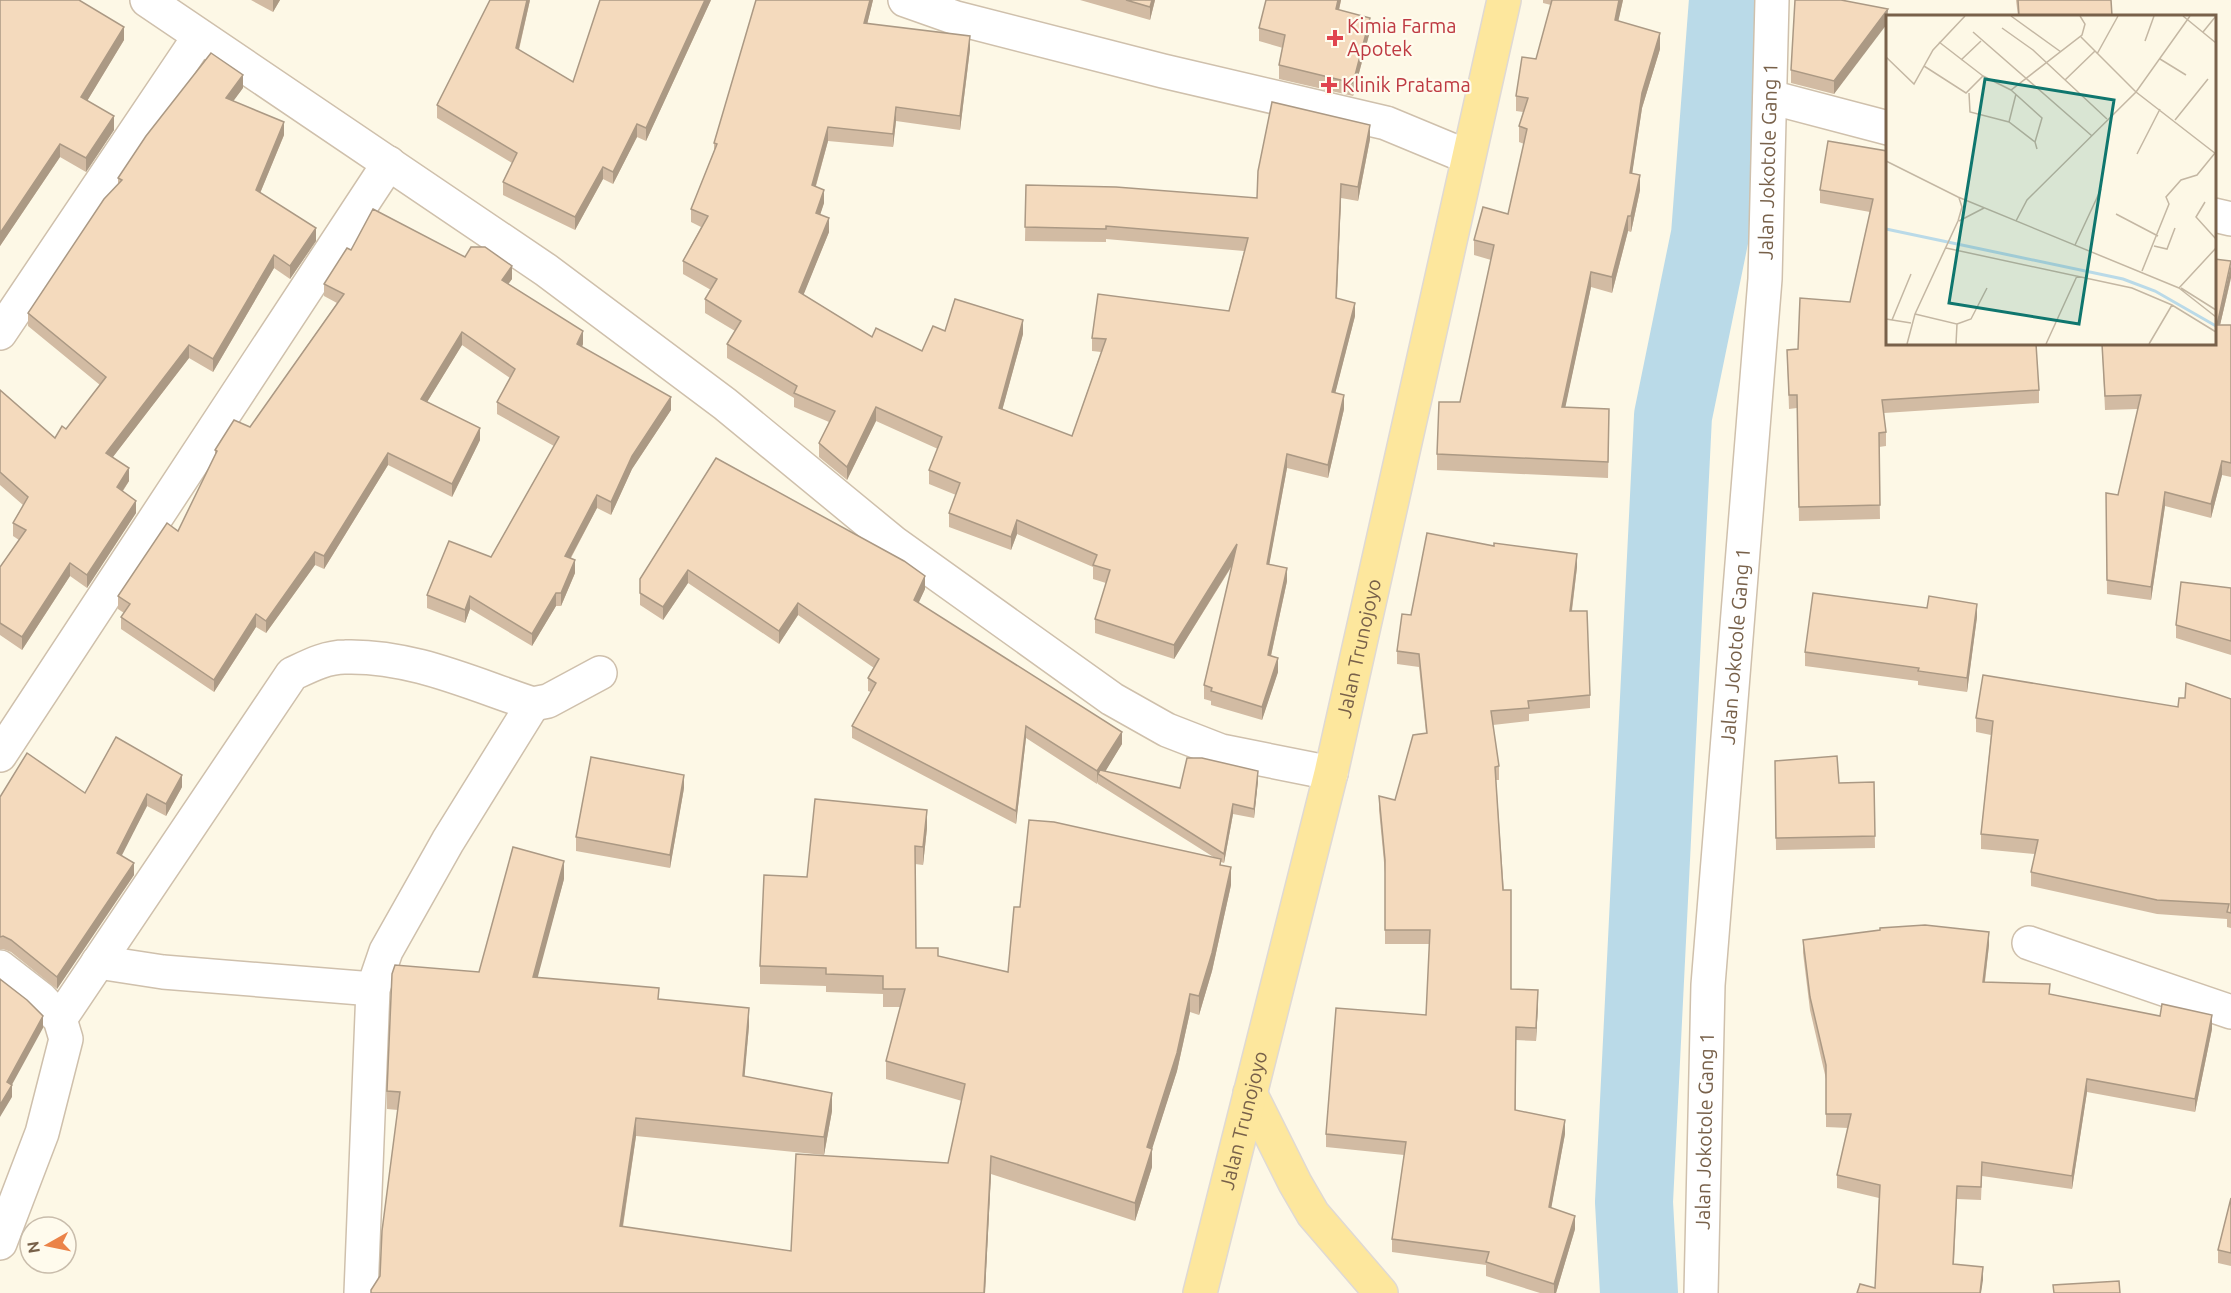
<svg xmlns="http://www.w3.org/2000/svg" width="2231" height="1293" font-family="Ubuntu,sans-serif">
<rect width="100%" height="100%" fill="#fdf8e6"/>
<g fill="none" stroke-linecap="round" stroke-linejoin="round">
<polyline stroke="#badae8" stroke-width="78" points="1639,1293 1634,1202 1673,416 1710,235 1728,0"/>
<defs>
<g id="minor">
<polyline points="147,0 546,270 725,404 894,543 1112,699 1167,730 1221,751 1331,773"/>
<polyline points="905,0 956,18 1163,71 1386,123 1468,157"/>
<polyline points="1770,97 1888,128"/>
<polyline points="2214,215 2231,219"/>
<polyline points="0,333 199,37"/>
<polyline points="0,755 389,163"/>
<polyline points="2029,943 2231,1012"/>
<polyline points="98,962 163,972 373,989"/>
<polyline points="0,967 40,998 60,1019 66,1039 42,1133 0,1243"/>
<path d="M60,1019L292,674C309,666 326,657 345,657C411,655 472,684 533,704L548,701L600,673"/>
<polyline points="361,1293 373,989 386,951 448,841 533,704"/>
<path id="s1" d="M1701,1293L1708,985L1765,279L1772,0"/>
</g>
<g id="major">
<polyline points="1250,1093 1295,1183 1313,1214 1381,1293"/>
<path id="s2" d="M1200,1293L1331,773L1504,0"/>
</g>
</defs>
<use href="#minor" stroke="#cfc0ac" stroke-width="36"/>
<use href="#major" stroke="#dfd9d4" stroke-width="36"/>
<use href="#minor" stroke="#fff" stroke-width="33"/>
<use href="#major" stroke="#fde79d" stroke-width="33"/>
</g>
<g fill="#d2bba3">
<polygon points="0,0 124,40 87,101 114,130 86,172 60,157 0,246"/>
<polygon points="251,0 280,0 273,12"/>
<polygon points="530,0 519,50 573,82 711,0 646,141 637,137 613,184 603,179 575,230 503,195 503,182 512,163 437,118 437,105"/>
<polygon points="756,0 873,0 867,24 970,49 960,130 896,121 893,147 828,141 816,186 824,203 820,215 829,232 803,295 872,337 922,351 945,331 1023,334 1002,410 1072,436 1101,352 1092,351 1092,338 1229,311 1244,251 1106,239 1106,242 1025,241 1026,185 1257,198 1370,139 1358,201 1341,198 1337,298 1355,316 1335,393 1344,409 1328,478 1287,468 1269,564 1287,581 1271,656 1278,672 1262,720 1211,705 1211,701 1204,699 1204,685 1232,566 1174,659 1095,633 1095,619 1106,583 1093,579 1093,567 1017,534 1011,550 949,527 949,513 956,495 929,484 929,470 938,449 876,421 847,480 819,457 819,443 829,422 794,407 794,398 727,358 727,344 735,331 705,313 705,299 711,290 683,274 683,261 701,227 691,222 691,209 714,151 714,143"/>
<polygon points="1080,0 1155,0 1150,20"/>
<polygon points="1266,0 1341,0 1339,10 1370,31 1353,96 1279,79 1279,65 1283,48 1259,41 1259,28"/>
<polygon points="1543,0 1623,0 1618,21 1660,49 1642,108 1632,173 1640,190 1631,232 1628,231 1612,293 1591,287 1565,407 1609,425 1608,478 1437,470 1437,454 1460,402 1491,260 1474,255 1474,240 1508,214 1524,144 1519,142 1519,126 1523,112 1516,111 1516,96 1536,59 1551,5 1543,3"/>
<polygon points="2016,0 2111,0 2112,16 2018,16"/>
<polygon points="1888,16 1834,94 1791,83 1791,70"/>
<polygon points="243,88 233,101 284,135 260,193 316,241 290,279 274,268 213,372 189,358 112,458 129,481 123,491 136,513 87,588 70,576 22,650 0,635 0,567 19,540 13,536 13,523 23,505 0,485 0,390 55,438 66,429 100,385 28,326 28,313 118,184 118,178"/>
<polygon points="1887,151 1887,344 2039,390 2039,403 1884,413 1886,432 1886,446 1879,447 1880,519 1799,521 1797,408 1789,409 1787,350 1798,349 1850,302 1870,212 1820,203 1820,190"/>
<polygon points="351,250 465,257 512,279 508,284 583,344 582,347 671,410 632,469 611,515 597,508 571,558 575,573 561,606 556,606 532,646 470,609 465,623 427,608 427,595 491,557 554,446 497,414 497,402 510,378 462,345 427,402 480,440 452,497 388,465 324,569 315,565 266,633 256,627 214,692 121,629 121,617 124,613 118,609 118,596 178,531 215,457 215,450 250,427 337,303 324,296 324,284"/>
<polygon points="2231,278 2220,325 2231,325 2231,477 2222,475 2211,518 2165,506 2151,600 2107,594 2106,493 2118,495 2138,409 2105,410 2102,344 2214,344"/>
<polygon points="716,458 925,589 918,603 1122,744 1105,771 1180,788 1258,781 1254,818 1233,814 1224,863 1221,862 1221,865 1231,885 1212,971 1199,1015 1190,1012 1177,1071 1152,1148 1152,1167 1135,1221 991,1174 985,1293 371,1293 380,1276 398,1110 387,1109 387,1091 479,972 564,879 537,977 659,999 749,1026 744,1077 832,1111 824,1155 636,1136 623,1227 791,1251 948,1163 962,1101 886,1079 886,1061 901,1007 883,1007 883,994 826,992 826,986 760,984 760,966 807,877 927,828 923,865 915,864 916,948 938,956 1008,972 1020,907 1215,858 1098,784 1098,782 1097,784 1026,738 1016,824 852,738 852,726 871,692 868,691 868,678 874,668 798,615 779,644 688,583 663,620 640,605 640,579"/>
<polygon points="1577,567 1572,611 1590,695 1590,708 1529,714 1529,721 1493,725 1499,766 1499,780 1496,780 1511,989 1538,1004 1536,1041 1516,1040 1516,1110 1565,1134 1551,1208 1575,1229 1556,1293 1540,1293 1486,1276 1486,1265 1392,1252 1392,1239 1404,1155 1326,1147 1326,1134 1426,1015 1430,944 1385,944 1385,873 1379,810 1379,796 1395,800 1426,733 1419,667 1397,664 1397,651 1411,615"/>
<polygon points="2231,588 2231,655 2176,638 2176,625"/>
<polygon points="1977,617 1967,692 1918,685 1918,681 1805,666 1805,652"/>
<polygon points="2231,699 2231,928 2227,927 2227,919 2157,914 2031,886 2031,872 2035,854 1981,849 1981,834 1991,735 1976,732 1976,718 2178,707"/>
<polygon points="1775,761 1839,783 1874,782 1875,848 1776,850"/>
<polygon points="182,787 166,816 147,806 121,855 134,875 57,989 11,952 3,949 0,949 0,797 85,793"/>
<polygon points="684,788 670,868 576,851 576,837"/>
<polygon points="1803,940 1989,945 1985,982 2050,994 2212,1029 2195,1112 2087,1092 2072,1189 1982,1176 1981,1200 1957,1199 1954,1264 1983,1280 1875,1288 1879,1198 1837,1188 1837,1175 1848,1128 1826,1127 1826,1079 1810,1010 1803,953"/>
<polygon points="2231,1198 2231,1266 2218,1263 2218,1250"/>
</g>
<g fill="#ab9984">
<polygon points="273,0 280,0 273,12"/>
<polygon points="527,0 530,0 516,61 516,48"/>
<polygon points="705,0 711,0 646,141 646,128"/>
<polygon points="870,0 873,0 864,37 864,23"/>
<polygon points="1152,0 1155,0 1150,20 1150,7"/>
<polygon points="1338,0 1341,0 1336,23 1336,9"/>
<polygon points="1619,0 1623,0 1615,36 1615,20"/>
<polygon points="1888,9 1887,24 1834,94 1834,81"/>
<polygon points="1370,18 1370,31 1353,96 1353,83"/>
<polygon points="124,27 124,40 81,111 81,97"/>
<polygon points="1660,33 1660,49 1642,108 1630,188 1630,173 1642,93"/>
<polygon points="970,36 970,49 960,130 960,116"/>
<polygon points="243,75 243,88 226,111 226,98"/>
<polygon points="896,107 896,121 893,147 893,134"/>
<polygon points="114,116 114,130 86,172 86,158"/>
<polygon points="284,122 284,135 256,203 256,190"/>
<polygon points="637,124 637,137 613,184 613,172"/>
<polygon points="1370,125 1370,139 1358,201 1358,187"/>
<polygon points="828,127 828,141 812,199 812,185"/>
<polygon points="60,144 60,157 0,246 0,233"/>
<polygon points="603,167 603,179 575,230 575,217"/>
<polygon points="1640,175 1640,190 1631,232 1631,216"/>
<polygon points="1341,184 1341,198 1336,311 1336,298"/>
<polygon points="824,190 824,203 816,227 816,213"/>
<polygon points="1628,216 1628,231 1612,293 1612,277"/>
<polygon points="829,218 829,232 799,306 799,292"/>
<polygon points="316,228 316,241 290,279 290,266"/>
<polygon points="274,255 274,268 213,372 213,359"/>
<polygon points="2231,264 2231,278 2217,338 2217,325"/>
<polygon points="512,266 512,279 502,293 502,280"/>
<polygon points="1591,272 1591,287 1562,423 1562,407"/>
<polygon points="1355,303 1355,316 1332,406 1332,392"/>
<polygon points="1023,320 1023,334 999,422 999,408"/>
<polygon points="583,331 583,344 577,357 577,344"/>
<polygon points="462,332 462,345 421,412 421,399"/>
<polygon points="189,345 189,358 106,466 106,453"/>
<polygon points="1344,395 1344,409 1328,478 1328,465"/>
<polygon points="671,397 671,410 632,469 611,515 611,502 632,456"/>
<polygon points="876,407 876,421 847,480 847,467"/>
<polygon points="480,428 480,440 452,497 452,484"/>
<polygon points="388,453 388,465 324,569 324,556"/>
<polygon points="1287,454 1287,468 1267,577 1267,564"/>
<polygon points="2222,461 2222,475 2211,518 2211,504"/>
<polygon points="129,468 129,481 117,499 117,487"/>
<polygon points="2165,492 2165,506 2151,600 2151,587"/>
<polygon points="597,495 597,508 565,568 565,556"/>
<polygon points="136,501 136,513 87,588 87,575"/>
<polygon points="1017,520 1017,534 1011,550 1011,537"/>
<polygon points="1237,544 1237,557 1174,659 1174,645"/>
<polygon points="315,552 315,565 266,633 266,621"/>
<polygon points="1577,554 1577,567 1570,624 1570,611"/>
<polygon points="575,560 575,573 561,606 561,593"/>
<polygon points="70,563 70,576 22,650 22,637"/>
<polygon points="1287,568 1287,581 1268,669 1268,655"/>
<polygon points="688,570 688,583 663,620 663,607"/>
<polygon points="925,576 925,589 914,613 914,600"/>
<polygon points="556,593 556,606 532,646 532,634"/>
<polygon points="470,596 470,609 465,623 465,610"/>
<polygon points="798,603 798,615 779,644 779,631"/>
<polygon points="1977,604 1977,617 1967,692 1967,678"/>
<polygon points="256,614 256,627 214,692 214,680"/>
<polygon points="1278,658 1278,672 1262,720 1262,707"/>
<polygon points="1026,726 1026,738 1016,824 1016,811"/>
<polygon points="1122,732 1122,744 1102,777 1098,774 1097,784 1097,771"/>
<polygon points="1258,771 1258,781 1254,818 1254,809"/>
<polygon points="182,775 182,787 166,816 166,804"/>
<polygon points="684,775 684,788 670,868 670,855"/>
<polygon points="147,794 147,806 117,865 117,853"/>
<polygon points="1233,804 1233,814 1224,863 1224,854"/>
<polygon points="927,810 927,828 923,865 923,847"/>
<polygon points="564,861 564,879 533,995 533,977"/>
<polygon points="134,863 134,875 57,989 57,977"/>
<polygon points="1231,867 1231,885 1212,971 1199,1015 1199,996"/>
<polygon points="1989,932 1989,945 1983,995 1983,982"/>
<polygon points="1538,990 1538,1004 1536,1041 1536,1028"/>
<polygon points="1190,994 1190,1012 1177,1071 1147,1165 1147,1147"/>
<polygon points="749,1008 749,1026 743,1094 743,1076"/>
<polygon points="2212,1015 2212,1029 2195,1112 2195,1099"/>
<polygon points="43,1016 43,1028 8,1092 12,1085 12,1097 0,1117 0,1105 7,1082"/>
<polygon points="2087,1079 2087,1092 2072,1189 2072,1176"/>
<polygon points="832,1093 832,1111 824,1155 824,1137"/>
<polygon points="636,1118 636,1136 620,1244 620,1226"/>
<polygon points="1565,1120 1565,1134 1549,1220 1549,1207"/>
<polygon points="1152,1149 1152,1167 1135,1221 1135,1203"/>
<polygon points="991,1156 991,1174 985,1293 984,1293"/>
<polygon points="1575,1216 1575,1229 1556,1293 1554,1293 1554,1284"/>
<polygon points="1983,1267 1983,1280 1981,1293 1980,1293"/>
</g>
<g fill="#f4dabd" stroke="#ab9984" stroke-width="1.5">
<polygon points="0,0 79,0 124,27 81,97 114,116 86,158 60,144 0,233"/>
<polygon points="490,0 527,0 516,48 573,82 600,0 705,0 646,128 637,124 613,172 603,167 575,217 503,182 517,153 437,105"/>
<polygon points="756,0 870,0 864,23 970,36 960,116 896,107 893,134 828,127 812,185 824,190 816,213 829,218 799,292 872,337 876,328 922,351 933,326 945,331 955,299 1023,320 999,408 1072,436 1106,339 1092,338 1098,294 1229,311 1248,238 1106,226 1106,229 1025,227 1026,185 1116,187 1257,198 1258,171 1272,102 1370,125 1358,187 1341,184 1336,298 1355,303 1332,392 1344,395 1328,465 1287,454 1267,564 1287,568 1268,655 1278,658 1262,707 1211,691 1212,688 1204,685 1237,544 1174,645 1095,619 1110,570 1093,565 1097,555 1017,520 1011,537 949,513 960,483 929,470 942,437 876,407 847,467 819,443 835,411 794,393 797,386 727,344 741,321 705,299 717,279 683,261 708,216 691,209 717,144 714,143"/>
<polygon points="1126,0 1152,0 1150,7"/>
<polygon points="1266,0 1338,0 1336,9 1370,18 1353,83 1279,65 1285,35 1259,28"/>
<polygon points="1552,0 1619,0 1615,20 1660,33 1642,93 1630,173 1640,175 1631,216 1628,216 1612,277 1591,272 1562,407 1609,409 1608,462 1437,454 1439,402 1460,402 1494,245 1474,240 1483,207 1508,214 1527,129 1519,126 1528,98 1516,96 1522,57 1536,59"/>
<polygon points="1795,0 1841,0 1888,9 1834,81 1791,70"/>
<polygon points="2018,0 2111,0 2112,16 2019,16"/>
<polygon points="211,53 243,75 226,98 284,122 256,190 316,228 290,266 274,255 213,359 189,345 106,453 129,468 117,487 136,501 87,575 70,563 22,637 0,623 0,567 26,530 13,523 28,497 0,472 0,390 55,438 62,426 66,429 106,377 28,313 104,199 122,180 118,178 146,136"/>
<polygon points="1828,141 1887,151 1887,344 2036,344 2039,390 1882,400 1886,432 1879,433 1880,505 1799,507 1797,395 1789,395 1787,350 1798,349 1800,298 1850,302 1873,199 1820,190"/>
<polygon points="373,209 465,257 471,247 485,247 512,266 502,280 583,331 577,344 671,397 632,456 611,502 597,495 565,556 575,560 561,593 556,593 532,634 470,596 465,610 427,595 449,541 491,557 559,437 497,402 515,369 462,332 421,399 480,428 452,484 388,453 324,556 315,552 266,621 256,614 214,680 121,617 130,604 118,596 167,523 178,531 217,451 215,450 234,420 250,427 344,294 324,284 347,248 351,250"/>
<polygon points="2214,259 2231,261 2217,325 2231,325 2231,463 2222,461 2211,504 2165,492 2151,587 2107,580 2106,493 2118,495 2141,395 2105,396 2102,344 2214,344"/>
<polygon points="716,458 904,561 925,576 914,600 1122,732 1097,771 1026,726 1016,811 852,726 876,683 868,678 879,659 798,603 779,631 688,570 663,607 640,593 640,579"/>
<polygon points="1427,533 1494,546 1494,543 1577,554 1570,611 1587,611 1590,695 1528,701 1529,708 1491,711 1499,766 1495,767 1503,890 1511,890 1511,989 1538,990 1536,1028 1516,1027 1515,1110 1565,1120 1549,1207 1575,1216 1554,1284 1486,1262 1489,1252 1392,1239 1406,1142 1326,1134 1336,1008 1426,1015 1430,930 1385,930 1385,860 1379,796 1395,800 1413,735 1427,733 1419,654 1397,651 1402,614 1411,615"/>
<polygon points="2181,582 2231,588 2231,641 2176,625"/>
<polygon points="1813,593 1927,608 1929,596 1977,604 1967,678 1918,671 1919,668 1805,652"/>
<polygon points="1983,675 2178,707 2179,698 2185,698 2186,683 2231,699 2231,913 2227,912 2229,904 2157,900 2031,872 2038,840 1981,834 1993,721 1976,718"/>
<polygon points="116,737 182,775 166,804 147,794 117,853 134,863 57,977 11,940 3,936 0,937 0,797 27,753 85,793"/>
<polygon points="1837,756 1839,783 1874,782 1875,836 1776,838 1775,761"/>
<polygon points="591,757 684,775 670,855 576,837"/>
<polygon points="1187,758 1202,758 1258,771 1254,809 1233,804 1224,854 1098,774 1100,770 1180,788"/>
<polygon points="815,799 927,810 923,847 915,846 916,948 938,948 938,956 1008,972 1014,907 1020,907 1029,820 1054,822 1221,859 1220,865 1231,867 1212,953 1199,996 1190,994 1177,1053 1147,1147 1152,1149 1135,1203 991,1156 984,1293 371,1293 371,1290 380,1276 382,1231 400,1092 387,1091 392,974 395,965 479,972 513,847 564,861 533,977 659,988 658,999 749,1008 743,1076 832,1093 824,1137 636,1118 620,1226 791,1251 796,1154 948,1163 965,1084 886,1061 905,989 883,989 883,976 826,974 826,968 760,966 764,875 807,877"/>
<polygon points="1925,925 1989,932 1983,982 2050,984 2049,994 2160,1016 2162,1004 2212,1015 2195,1099 2087,1079 2072,1176 1982,1162 1981,1187 1957,1186 1953,1264 1983,1267 1980,1293 1857,1293 1860,1284 1875,1288 1880,1185 1837,1175 1851,1114 1826,1114 1826,1065 1810,997 1803,940 1880,930 1880,928"/>
<polygon points="0,979 27,1000 43,1016 7,1082 12,1085 0,1105"/>
<polygon points="2231,1198 2231,1253 2218,1250"/>
<polygon points="2119,1281 2120,1293 2054,1293 2053,1285"/>
</g>
<g fill="#e0444e" stroke="#fffbed" stroke-width="2">
<path d="M1332 29h6v6h6v6h-6v6h-6v-6h-6v-6h6z"/>
<path d="M1326 76h6v6h6v6h-6v6h-6v-6h-6v-6h6z"/>
</g>
<g text-anchor="middle" stroke-width="4.5" stroke-linejoin="round" paint-order="stroke">
<g font-size="20" fill="#be3a42" stroke="#fffbed" text-anchor="start">
<text x="1347" y="33">Kimia Farma<tspan x="1347" dy="23">Apotek</tspan></text>
<text x="1342" y="92">Klinik Pratama</text>
</g>
<g font-size="20" fill="#78614a" stroke="#fffbed">
<text dy="7" stroke="none"><textPath href="#s1" startOffset="1134">Jalan Jokotole Gang 1</textPath></text>
<text dy="7" stroke="none"><textPath href="#s1" startOffset="648">Jalan Jokotole Gang 1</textPath></text>
<text dy="7" stroke="none"><textPath href="#s2" startOffset="664">Jalan Trunojoyo</textPath></text>
<text dy="7" stroke="none"><textPath href="#s2" startOffset="178">Jalan Trunojoyo</textPath></text>
<text dy="7" stroke="none"><textPath href="#s1" startOffset="162">Jalan Jokotole Gang 1</textPath></text>
</g>
</g>
<g transform="translate(1886 15)">
<rect width="330" height="330" fill="#fdf8e6"/>
<path fill="none" stroke="#badae8" stroke-width="3" d="M0,214L237,264L269,276L330,311"/>
<path fill="none" stroke="#c4b7a3" stroke-width="1.5" d="M125,1L175,37M297,1L330,28M116,13L147,35L221,104M87,17L206,121M317,17L330,1M195,22L250,77L330,139M259,26L268,1M53,27L97,61M211,39L232,1M0,42L28,69L47,35L79,1M274,44L300,60M75,45L95,26M38,51L80,78L97,61L125,75L196,20L199,9L194,1M179,65L209,36M125,75L156,103L149,127L151,134M83,78L84,97L123,107L149,127M289,105L322,64M123,107L130,79M251,139L274,94M0,146L72,182L293,273M319,187L310,202L330,224M230,199L272,221M73,206L98,193M130,206L141,185L250,77L304,1M189,230L215,174M268,231L281,234L289,213M60,233L246,273L286,290L330,317M256,256L283,189L280,182L295,165L311,160L329,138M293,273L330,233M293,273L330,302M295,273L330,295M29,299L71,309L70,329M0,304L25,308M6,305L25,259M71,309L85,304L101,273M21,329L29,299L72,206L76,192L73,183M160,329L191,261M263,329L286,290"/>
<path fill="#0f766e" fill-opacity="0.15" stroke="#0f766e" stroke-width="3" d="M99,64L228,85L193,309L63,288Z"/>
<rect width="330" height="330" fill="none" stroke="#78614a" stroke-width="3"/>
</g>
<g transform="translate(48 1245) rotate(261)"><circle r="28" fill="#fffbed" stroke="#c9bdac" stroke-width="1.5"/>
<path d="M0-4.5L10 22L0 15L-10 22Z" fill="#eb8348"/>
<text y="-9" font-size="16" font-weight="bold" text-anchor="middle" fill="#78614a">N</text>
</g>
</svg>
